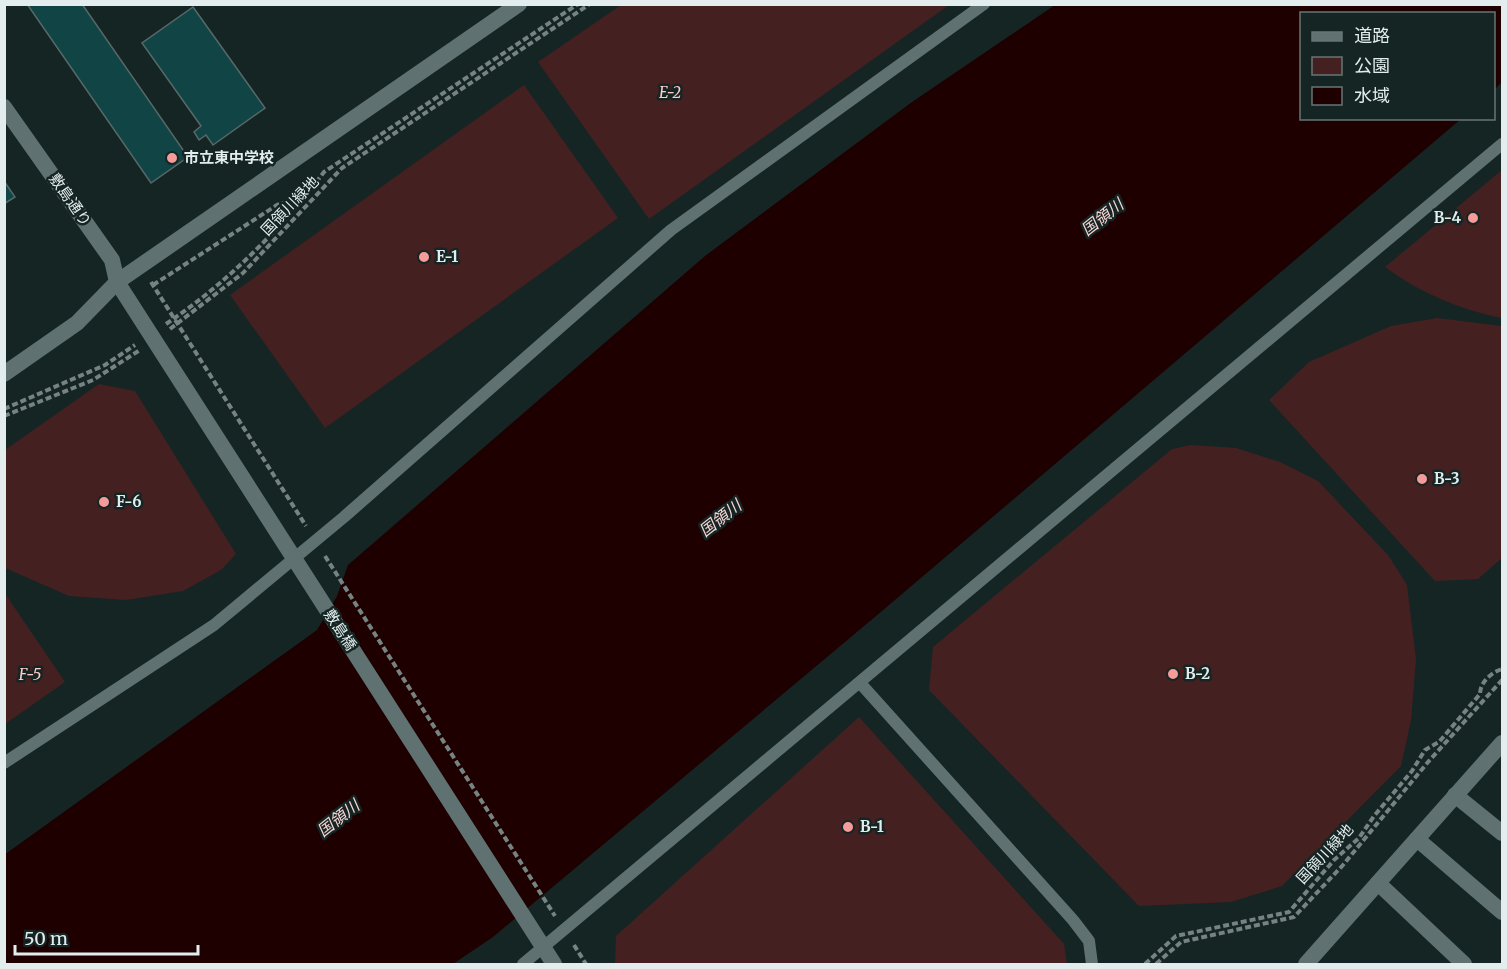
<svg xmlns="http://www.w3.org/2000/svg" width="1507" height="969" font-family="Merriweather,'Noto Sans JP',serif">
<rect width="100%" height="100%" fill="#152524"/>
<g fill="#452020">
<polygon points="621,5 621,4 949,5 649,219 538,62"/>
<polygon points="524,85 618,218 325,428 230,295"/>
<path d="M1502,170V318C1461,310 1418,292 1385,267Z"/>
<polygon points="1437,318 1502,326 1502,558 1478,579 1435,581 1269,400 1309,362 1391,326"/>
<polygon points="99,384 135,391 236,554 221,570 183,591 126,600 69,596 5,568 5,450"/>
<polygon points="1191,445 1236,448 1280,462 1318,481 1388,555 1407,585 1416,659 1411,720 1401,766 1282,886 1231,902 1139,906 929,690 933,647 1172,449"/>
<polygon points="4,592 65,682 5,724 4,724"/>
<polygon points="859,717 1064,944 1067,964 615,964 616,936"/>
</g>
<polygon fill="#1f0001" points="1055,5 1502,5 1502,82 1494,90 1494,14 1302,14 1302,118 1461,119 882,611 493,937 453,964 5,964 4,855 317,630 337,596 348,565 705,256 912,102"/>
<g fill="#114545" stroke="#576868" stroke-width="1.5">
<polygon points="27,4 82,4 188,157 151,183"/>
<polygon points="193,7 265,108 213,145 206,135 199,140 194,132 201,126 142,43"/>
<polygon points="4,181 15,197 4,204"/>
</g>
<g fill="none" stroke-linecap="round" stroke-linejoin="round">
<g stroke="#758382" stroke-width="4" stroke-dasharray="6 3" stroke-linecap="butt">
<polyline points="151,282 306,526"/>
<polyline points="153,285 277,205 304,196"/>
<path d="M166,324C227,283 280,230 324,172L578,4"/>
<polyline points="170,329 243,273 342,168 590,4"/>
<polyline points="4,409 105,365 135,345"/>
<polyline points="4,416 93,380 140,350"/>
<polyline points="325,556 555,916"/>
<polyline points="574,945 586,964"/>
<path d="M1145,964L1176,936L1289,912L1334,860L1359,838L1374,816L1412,771L1425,750L1439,742L1480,694C1480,682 1492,672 1502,669"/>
<polyline points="1156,964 1181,942 1294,917 1343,865 1428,762 1502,680"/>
</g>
<g stroke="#5f7171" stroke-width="12">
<polyline points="861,684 1073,920 1089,941 1092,964"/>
<polyline points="4,763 214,625 344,517 671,230 984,4"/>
<polyline points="523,964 1502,144"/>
</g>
<g stroke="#5f7171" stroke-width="16">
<polyline points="4,374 77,323 117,282 519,4"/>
<polyline points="1455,795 1502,833"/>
<polyline points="1417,839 1502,912"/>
<polyline points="1378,883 1464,964"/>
<polyline points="1306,964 1502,743"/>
</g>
<polyline stroke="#5f7171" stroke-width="16" points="4,107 112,260 117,282 554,964"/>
</g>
<g fill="#f59b99" stroke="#152524" stroke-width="2">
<circle cx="172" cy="158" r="6"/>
<circle cx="1473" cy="218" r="6"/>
<circle cx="424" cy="257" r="6"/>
<circle cx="1422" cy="479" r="6"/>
<circle cx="104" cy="502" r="6"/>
<circle cx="1173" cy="674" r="6"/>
<circle cx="848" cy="827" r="6"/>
</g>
<g text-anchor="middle" stroke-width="5" stroke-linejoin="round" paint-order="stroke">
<g font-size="15" font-style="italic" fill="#feccc9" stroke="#152524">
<text x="670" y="98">E-2</text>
<text x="30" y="680">F-5</text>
</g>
<g font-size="15" font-weight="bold" fill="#e3eded" stroke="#152524" text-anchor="start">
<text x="184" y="163">市立東中学校</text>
<text x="1461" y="223" text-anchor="end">B-4</text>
<text x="436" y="262">E-1</text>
<text x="1434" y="484">B-3</text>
<text x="116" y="507">F-6</text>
<text x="1185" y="679">B-2</text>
<text x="860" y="832">B-1</text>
</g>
<g font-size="15" fill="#e3eded" stroke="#152524">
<text transform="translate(70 200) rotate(55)" y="5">敷島通り</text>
<text transform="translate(290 206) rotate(-46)" y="5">国領川緑地</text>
<text transform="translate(340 630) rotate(57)" y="5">敷島橋</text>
<text transform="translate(1325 854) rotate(-47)" y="5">国領川緑地</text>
</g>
<g font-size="16" font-style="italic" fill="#fbd8d7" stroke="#152524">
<text transform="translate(1102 217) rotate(-38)" y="6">国領川</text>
<text transform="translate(720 518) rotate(-38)" y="6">国領川</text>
<text transform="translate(338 818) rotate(-38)" y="6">国領川</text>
</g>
</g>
<rect width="1507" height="969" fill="none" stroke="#e3eded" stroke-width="12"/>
<rect x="1300" y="12" width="195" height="108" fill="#152524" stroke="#677574" stroke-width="1.5"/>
<rect x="1312" y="32" width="30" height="9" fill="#5f7171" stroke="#677574" stroke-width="1.5"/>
<text x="1354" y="42" font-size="18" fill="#e3eded">道路</text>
<rect x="1312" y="57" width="30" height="18" fill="#452020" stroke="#677574" stroke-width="1.5"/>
<text x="1354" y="72" font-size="18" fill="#e3eded">公園</text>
<rect x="1312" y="87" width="30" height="18" fill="#1f0001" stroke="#677574" stroke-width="1.5"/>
<text x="1354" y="102" font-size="18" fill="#e3eded">水域</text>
<path d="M15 945v9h183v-9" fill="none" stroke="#e3eded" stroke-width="3"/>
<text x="24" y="945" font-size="18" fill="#e3eded" stroke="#152524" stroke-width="4.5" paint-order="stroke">50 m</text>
</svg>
